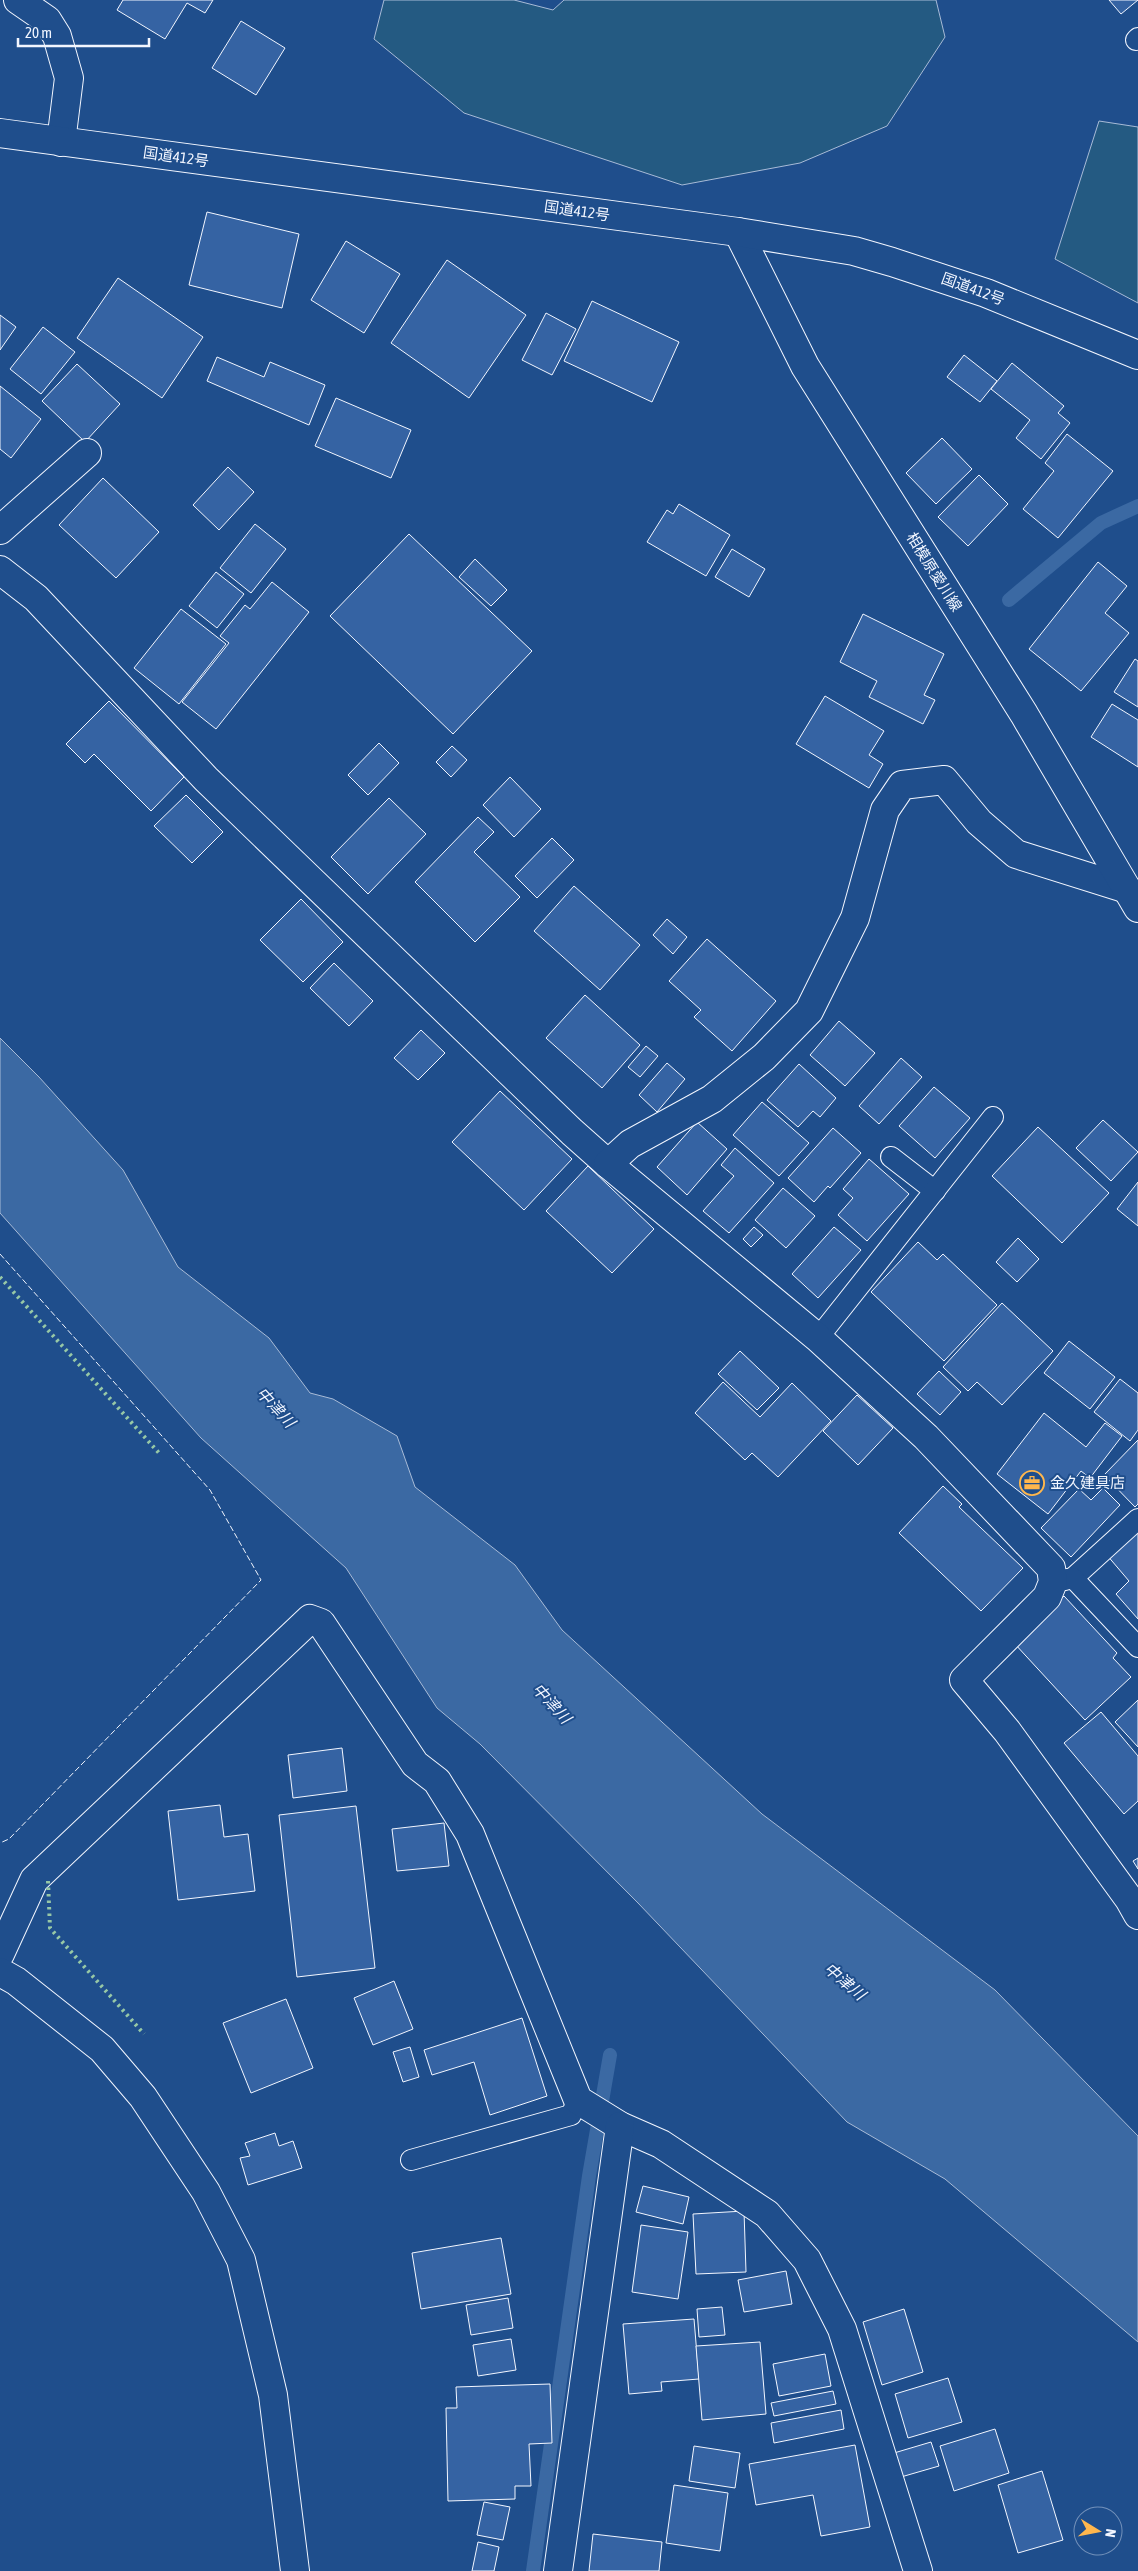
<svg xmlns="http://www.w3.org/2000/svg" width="1138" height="2571" font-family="'Asap Condensed','Noto Sans JP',sans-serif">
<rect width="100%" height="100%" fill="#1f4e8c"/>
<g fill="#245a82" stroke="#a8bbd7">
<polygon points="384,0 514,0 553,10 564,0 936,0 945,37 887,126 800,163 682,185 464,113 374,39"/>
<polygon points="1099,121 1138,127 1138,303 1055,259"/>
</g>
<polygon fill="#3b69a3" stroke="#a8bbd7" points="0,1038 39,1077 123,1170 178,1267 269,1338 310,1393 333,1399 397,1436 415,1487 515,1565 562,1630 762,1814 995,1990 1138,2136 1138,2342 945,2179 847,2122 638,1903 480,1744 437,1708 346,1568 201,1438 0,1213"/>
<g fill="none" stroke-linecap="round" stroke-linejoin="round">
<g stroke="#3b69a3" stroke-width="14">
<polyline points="1009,600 1101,523 1138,506"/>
<polyline points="533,2571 589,2176 610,2055"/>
</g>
</g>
<g fill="#3563a3" stroke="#f2f6ff">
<polygon points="123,0 213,0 205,13 187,3 165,39 117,10"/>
<polygon points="1109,0 1138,0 1121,14"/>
<polygon points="241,21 285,48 256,95 212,68"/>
<polygon points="207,212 299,234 282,308 189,285"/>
<polygon points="346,241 400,274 364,333 311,300"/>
<polygon points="447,260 526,315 469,398 391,343"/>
<polygon points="118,278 203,337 162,398 77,338"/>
<polygon points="592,301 679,342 652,402 564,361"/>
<polygon points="546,313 576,329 552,375 522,360"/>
<polygon points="0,315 16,327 0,350"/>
<polygon points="43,327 75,352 41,394 10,369"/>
<polygon points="964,355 997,381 980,402 947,377"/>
<polygon points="217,357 264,377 270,362 325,385 309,425 207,381"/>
<polygon points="1012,363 1064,406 1058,413 1070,423 1041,459 1016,438 1030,420 991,389"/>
<polygon points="77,364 120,404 85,442 42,401"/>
<polygon points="0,386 41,419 11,458 0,449"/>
<polygon points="336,398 411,430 391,478 315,446"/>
<polygon points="1067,434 1113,471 1058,538 1023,509 1054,471 1045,463"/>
<polygon points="942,438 972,469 936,504 906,473"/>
<polygon points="228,467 254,492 219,530 193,505"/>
<polygon points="979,475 1008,504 968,546 938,517"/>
<polygon points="103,478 159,532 116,578 59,525"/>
<polygon points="679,504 730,535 706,576 647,542 667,510 673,514"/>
<polygon points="255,524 286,549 251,593 220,568"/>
<polygon points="409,534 532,651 453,734 330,616"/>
<polygon points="732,549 765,569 749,597 715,577"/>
<polygon points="475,559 507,590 491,606 459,577"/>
<polygon points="1098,562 1127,586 1105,613 1129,633 1081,691 1029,649"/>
<polygon points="216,572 244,594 217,628 189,606"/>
<polygon points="272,582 309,612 216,729 182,702 229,643 220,636 245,605 250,609"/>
<polygon points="181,609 226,644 179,704 134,668"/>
<polygon points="863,614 944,654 924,695 935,700 923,724 869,697 877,681 840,662"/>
<polygon points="1135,659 1138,661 1138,707 1114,692"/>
<polygon points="825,696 884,731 869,755 883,764 869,788 796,744"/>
<polygon points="109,701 184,777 151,811 94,754 85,763 66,744"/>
<polygon points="1112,704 1138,720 1138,767 1091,737"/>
<polygon points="379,743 399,763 368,795 348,775"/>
<polygon points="452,746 467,760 451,777 436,762"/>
<polygon points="510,777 541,809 514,837 483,805"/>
<polygon points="186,795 223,832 192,863 154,826"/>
<polygon points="389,798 426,834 368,894 331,857"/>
<polygon points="478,817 494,832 474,852 520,897 475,942 415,882"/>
<polygon points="552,838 574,860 537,898 515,876"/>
<polygon points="574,886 640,945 600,990 534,931"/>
<polygon points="301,899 343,942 303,982 260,940"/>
<polygon points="667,919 687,937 673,954 653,935"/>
<polygon points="707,939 776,1001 732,1051 694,1017 701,1010 669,981"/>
<polygon points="334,963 373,1001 349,1026 310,988"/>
<polygon points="585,995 640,1045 602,1088 546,1038"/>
<polygon points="839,1021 875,1053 845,1086 810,1055"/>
<polygon points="421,1030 445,1053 418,1080 394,1058"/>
<polygon points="646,1046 658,1056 640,1077 628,1067"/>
<polygon points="901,1058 922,1077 879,1124 859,1106"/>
<polygon points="667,1063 685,1079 657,1112 639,1095"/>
<polygon points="799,1064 836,1098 820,1117 813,1111 798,1127 767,1100"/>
<polygon points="934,1087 970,1118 935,1158 899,1126"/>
<polygon points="500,1091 572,1159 524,1210 452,1142"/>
<polygon points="762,1102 809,1143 779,1176 733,1135"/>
<polygon points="1103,1120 1138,1152 1111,1181 1076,1148"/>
<polygon points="697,1122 727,1149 687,1195 657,1167"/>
<polygon points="1038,1127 1109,1193 1062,1243 992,1176"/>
<polygon points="833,1128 861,1153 830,1188 828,1186 814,1202 788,1178"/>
<polygon points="735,1148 774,1183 729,1233 703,1211 734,1176 721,1165"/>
<polygon points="869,1159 909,1194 867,1241 838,1215 853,1198 843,1189"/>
<polygon points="588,1166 654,1229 612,1273 546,1211"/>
<polygon points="1138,1182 1138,1226 1117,1209"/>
<polygon points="783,1188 815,1216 786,1248 755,1220"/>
<polygon points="754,1227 763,1235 751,1247 743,1239"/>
<polygon points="834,1227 861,1250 818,1298 792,1274"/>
<polygon points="1018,1238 1039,1259 1017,1282 996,1262"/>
<polygon points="918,1242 937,1260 943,1254 997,1305 944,1361 871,1292"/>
<polygon points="1002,1303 1053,1351 1002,1405 977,1382 968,1391 943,1367"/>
<polygon points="1069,1341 1115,1377 1090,1409 1044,1373"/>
<polygon points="740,1351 779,1388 757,1410 718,1374"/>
<polygon points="939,1371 961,1392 940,1415 917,1394"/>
<polygon points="1120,1379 1138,1393 1138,1430 1130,1441 1094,1412"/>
<polygon points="723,1382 760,1417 792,1383 831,1421 778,1477 752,1453 745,1460 695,1413"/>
<polygon points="857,1395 893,1428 858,1465 823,1431"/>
<polygon points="1044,1413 1086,1447 1105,1423 1122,1436 1090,1478 1081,1471 1048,1514 997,1474"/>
<polygon points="1138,1440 1138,1504 1135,1507 1104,1475"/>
<polygon points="943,1486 962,1504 959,1507 1023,1568 981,1611 899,1533"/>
<polygon points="1103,1488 1120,1505 1071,1557 1041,1528 1079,1489 1091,1500"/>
<polygon points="1138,1525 1138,1619 1116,1594 1129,1581 1106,1554"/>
<polygon points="1064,1596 1117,1653 1113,1658 1131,1677 1085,1720 1014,1643"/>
<polygon points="1138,1700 1138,1747 1115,1722"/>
<polygon points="1101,1712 1138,1756 1138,1801 1124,1814 1064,1743"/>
<polygon points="342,1748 347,1791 293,1798 288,1755"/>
<polygon points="220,1805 224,1837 248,1834 255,1891 178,1900 168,1811"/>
<polygon points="356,1806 375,1968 297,1977 279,1815"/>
<polygon points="444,1823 449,1866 397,1871 392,1829"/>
<polygon points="1138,1858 1138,1869 1133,1861"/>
<polygon points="394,1981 413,2029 373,2045 354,1998"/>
<polygon points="286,1999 313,2068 251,2093 223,2023"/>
<polygon points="522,2018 547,2096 490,2115 474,2062 432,2075 424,2050"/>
<polygon points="410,2047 419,2077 403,2082 393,2052"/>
<polygon points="275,2133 279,2146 293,2141 302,2168 248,2185 240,2158 250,2156 245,2143"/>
<polygon points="643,2186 689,2197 683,2224 636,2212"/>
<polygon points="744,2211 746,2272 696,2274 693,2214"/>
<polygon points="641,2225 688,2232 678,2299 632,2292"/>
<polygon points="501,2238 511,2294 421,2309 412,2253"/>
<polygon points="786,2271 792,2304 744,2312 738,2280"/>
<polygon points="508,2298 513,2328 471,2335 466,2305"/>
<polygon points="722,2307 725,2335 699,2337 697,2309"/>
<polygon points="904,2309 923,2372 882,2385 863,2322"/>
<polygon points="694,2319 699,2379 661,2382 662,2391 629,2394 623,2324"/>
<polygon points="511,2339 516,2370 478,2376 473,2345"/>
<polygon points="760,2342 766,2414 702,2420 696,2346"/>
<polygon points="825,2354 831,2386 779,2396 773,2364"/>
<polygon points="948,2378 962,2422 908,2438 895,2394"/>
<polygon points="550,2384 552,2443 529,2444 531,2486 515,2486 515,2499 448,2501 446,2408 457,2408 456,2387"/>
<polygon points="833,2391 836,2404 774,2416 771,2403"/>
<polygon points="841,2410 844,2429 774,2443 771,2423"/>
<polygon points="995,2429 1009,2473 954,2491 940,2446"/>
<polygon points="931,2442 939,2466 901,2477 894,2453"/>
<polygon points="855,2445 870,2527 821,2536 813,2495 756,2505 749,2464"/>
<polygon points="694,2446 740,2453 735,2488 689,2481"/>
<polygon points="1042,2471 1063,2540 1018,2553 998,2485"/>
<polygon points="674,2485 728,2493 720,2551 666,2543"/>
<polygon points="484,2502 510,2507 503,2540 477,2535"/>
<polygon points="593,2534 662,2542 659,2571 589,2571"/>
<polygon points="478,2542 499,2547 494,2571 472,2571"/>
</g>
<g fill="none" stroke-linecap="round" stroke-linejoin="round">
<defs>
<g id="service">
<polyline points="1136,40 1138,38"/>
<polyline points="891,1157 935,1191"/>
<polyline points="818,1338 993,1117"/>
<polyline points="1060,1581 1073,1578 1138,1519"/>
<polyline points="1053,1582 1073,1578 1138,1647"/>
<polyline points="411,2160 571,2115 578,2100"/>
</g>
<g id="minor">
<polyline points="18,0 47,20 57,36 69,78 61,142"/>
<polyline points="0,530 87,453"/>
<polyline points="0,570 36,598 206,779 572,1132 608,1164"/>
<polyline points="1127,889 1016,854 979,822 944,780 902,785 885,810 855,918 809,1011 764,1057 712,1099 630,1144 608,1164 818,1338 926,1437 1051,1568 1053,1582 1047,1597 964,1680 1007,1731 1129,1899 1138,1915"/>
<polyline points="0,1954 34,1880 310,1619 321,1623 415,1764 437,1781 470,1834 578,2100 620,2126 661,2144 767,2214 807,2260 842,2329 918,2571"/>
<polyline points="558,2571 620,2126"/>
</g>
<polyline id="tertiary" points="0,1972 16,1981 102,2049 143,2097 206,2192 241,2260 273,2395 295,2571"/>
<polyline id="primary" points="738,232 805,366 1024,714 1138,908"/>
<polyline id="trunk" points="0,133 738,232 854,251 892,262 986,293 1138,355"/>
</defs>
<use href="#service" stroke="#f2f6ff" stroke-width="22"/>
<use href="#minor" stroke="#f2f6ff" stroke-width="30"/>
<use href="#tertiary" stroke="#f2f6ff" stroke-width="30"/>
<use href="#primary" stroke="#f2f6ff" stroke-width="30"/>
<use href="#trunk" stroke="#f2f6ff" stroke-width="30"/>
<use href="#service" stroke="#1f4e8c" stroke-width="20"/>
<use href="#minor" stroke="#1f4e8c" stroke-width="28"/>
<use href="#tertiary" stroke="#1f4e8c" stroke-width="28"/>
<use href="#primary" stroke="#1f4e8c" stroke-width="28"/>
<use href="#trunk" stroke="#1f4e8c" stroke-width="28"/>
<g stroke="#97c8a6" stroke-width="4" stroke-dasharray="2.5 4" stroke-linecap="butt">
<polyline points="0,1277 159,1453"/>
<polyline points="48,1881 50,1928 144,2034"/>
</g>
<polyline stroke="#f2f6ff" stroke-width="1" stroke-dasharray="6 2.5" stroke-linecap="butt" points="0,1254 210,1490 261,1580 9,1839 0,1843"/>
</g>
<defs>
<symbol id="office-ring" viewBox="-11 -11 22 22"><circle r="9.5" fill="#1f4e8c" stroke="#ffb74d" stroke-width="1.5"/><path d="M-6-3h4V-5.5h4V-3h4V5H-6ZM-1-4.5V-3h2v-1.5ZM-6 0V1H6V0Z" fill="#ffb74d"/></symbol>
</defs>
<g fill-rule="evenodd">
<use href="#office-ring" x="1018" y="1469" width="28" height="28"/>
</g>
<g text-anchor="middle" stroke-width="4" stroke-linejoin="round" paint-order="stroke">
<g font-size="15" fill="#f2f6ff" stroke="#1f4e8c">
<text transform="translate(176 157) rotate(8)" y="5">国道412号</text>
<text transform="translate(577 211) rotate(8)" y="5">国道412号</text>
<text transform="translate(973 289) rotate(20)" y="5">国道412号</text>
<text transform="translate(934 572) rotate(58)" y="5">相模原愛川線</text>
</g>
<g font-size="15" fill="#f2f6ff" stroke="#1f4e8c" text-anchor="start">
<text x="1050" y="1488">金久建具店</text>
</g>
<g font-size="16" font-style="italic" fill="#f2f6ff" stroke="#1f4e8c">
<text transform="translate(276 1407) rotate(47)" y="6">中津川</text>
<text transform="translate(552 1703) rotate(47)" y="6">中津川</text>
<text transform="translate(845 1981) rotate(40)" y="6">中津川</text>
</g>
</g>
<g transform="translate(1098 2531) rotate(100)"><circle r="24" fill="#1f4e8c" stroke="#7391ba"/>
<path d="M0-4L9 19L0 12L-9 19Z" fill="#ffb74d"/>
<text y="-8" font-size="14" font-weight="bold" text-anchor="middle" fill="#f2f6ff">N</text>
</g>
<path d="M18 38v8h131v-8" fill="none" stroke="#f2f6ff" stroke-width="2.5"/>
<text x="25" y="38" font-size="15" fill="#f2f6ff" stroke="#1f4e8c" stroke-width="4" paint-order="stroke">20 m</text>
</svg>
